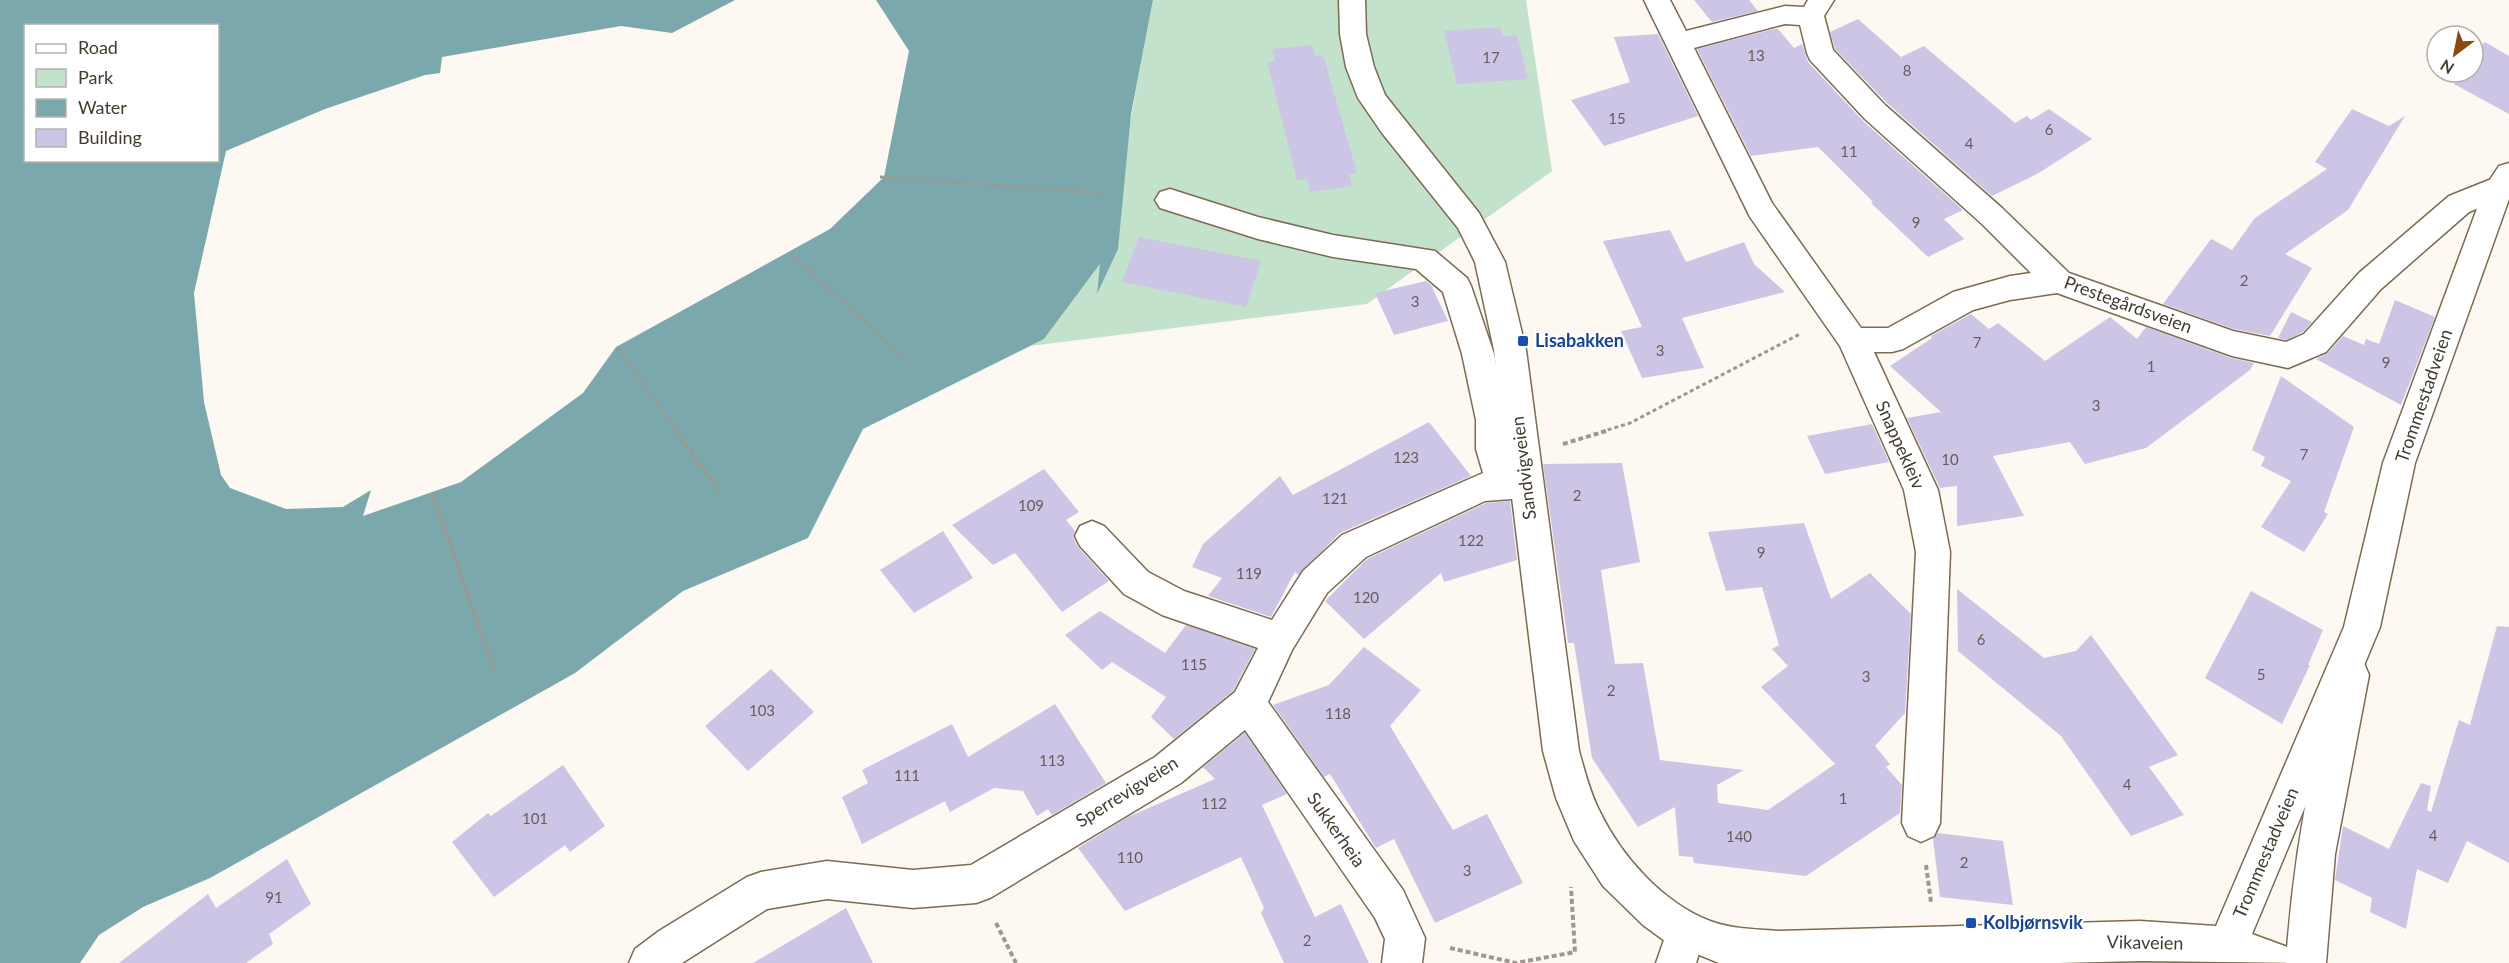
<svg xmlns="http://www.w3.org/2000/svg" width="2509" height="963" font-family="Lato,sans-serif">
<rect width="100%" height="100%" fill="#fdf8f2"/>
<polygon fill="#c2e2cc" points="1153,0 1526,0 1552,171 1367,304 1030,346 1044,339 1101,263 1098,292"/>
<path fill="#7ba8ac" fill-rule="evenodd" d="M0,0H735L672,33L621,26L442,57L440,73L425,75L325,109L226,151L194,293L204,402L221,475L230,488L286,509L343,507L371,490L363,516L461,482L583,393L616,347L830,229L884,177L909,51L876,0H1153L1131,114L1118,249L1097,294L1100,264L1044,339L863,429L808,538L683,591L575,673L210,878L143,907L99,935L80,963H0ZM26,26H218V160H26Z"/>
<g fill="#ccc5e5">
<polygon points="1694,0 1749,0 1758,11 1712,22"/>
<polygon points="1858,19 1901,57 1924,46 2015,123 2027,116 2031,120 2049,109 2092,139 2037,174 1992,196 1887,103 1835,49 1830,32"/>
<polygon points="1500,27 1502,36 1517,35 1528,79 1457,84 1444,31"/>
<polygon points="1774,29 1778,29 1794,48 1802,44 1808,62 1863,121 1963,210 1944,219 1964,239 1928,257 1871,203 1873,202 1818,147 1751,156 1697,49"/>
<polygon points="1658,34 1698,116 1604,146 1571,100 1630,82 1614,37"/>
<polygon points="2485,42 2509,56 2509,114 2454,84 2459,72 2473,72 2473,52"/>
<polygon points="1312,45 1315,56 1323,55 1357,173 1349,174 1352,186 1310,192 1307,179 1297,180 1267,62 1275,61 1272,49"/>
<polygon points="2352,109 2389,126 2405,116 2348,210 2285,254 2312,268 2270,336 2234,329 2163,304 2211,239 2232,250 2255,218 2327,169 2315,162"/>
<polygon points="1670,230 1686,262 1744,242 1754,264 1785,292 1682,318 1704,368 1642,378 1621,331 1642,327 1603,241"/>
<polygon points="1139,237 1261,261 1246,307 1122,282"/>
<polygon points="1426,281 1431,285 1448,321 1394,335 1375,293"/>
<polygon points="2395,300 2435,317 2401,405 2316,359 2328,353 2343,336 2364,345 2366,339 2379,344"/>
<polygon points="2291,312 2312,322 2303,332 2286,340 2278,338"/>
<polygon points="1971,314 1989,329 1998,323 2045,361 2110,317 2137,339 2146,327 2231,358 2254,363 2250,370 2146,448 2085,464 2070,442 1993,456 2024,516 1957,526 1957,486 1940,488 1907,418 1941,412 1890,366 1932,338 1931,336"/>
<polygon points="2281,376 2354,427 2324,512 2328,514 2304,552 2261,527 2291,481 2261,466 2265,457 2252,450"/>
<polygon points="1429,422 1471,476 1340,533 1298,575 1295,572 1271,617 1208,596 1222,578 1192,567 1203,544 1280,476 1293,495"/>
<polygon points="1872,424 1889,462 1825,474 1807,436"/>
<polygon points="1622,463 1640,562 1601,570 1615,664 1643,663 1660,760 1744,770 1717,785 1718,803 1768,810 1835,764 1761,687 1788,666 1772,649 1779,645 1762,587 1726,591 1708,532 1804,523 1831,599 1870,573 1911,614 1905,713 1875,746 1890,764 1886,767 1902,785 1900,813 1806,876 1694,863 1693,857 1679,856 1675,807 1638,827 1592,758 1574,643 1568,643 1543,464"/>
<polygon points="1044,469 1079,512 1066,520 1075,531 1073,537 1078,547 1109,581 1062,612 1015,553 993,565 952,525"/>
<polygon points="1510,501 1517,560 1444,582 1441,573 1364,639 1325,601 1367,559 1486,503"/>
<polygon points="943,531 973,578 914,613 880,570"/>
<polygon points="1957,589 2044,658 2076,651 2091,635 2178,755 2149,767 2184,815 2131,836 2061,736 1958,651"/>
<polygon points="2251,591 2323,630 2308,665 2310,665 2282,724 2205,678"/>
<polygon points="1100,611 1165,653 1186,625 1255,649 1233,691 1174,739 1151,717 1166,697 1112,662 1102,670 1065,635"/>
<polygon points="2497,626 2509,627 2509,863 2467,841 2448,883 2417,869 2406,929 2370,912 2372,898 2335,880 2343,826 2389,849 2421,783 2431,786 2427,810 2431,812 2459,720 2470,725"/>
<polygon points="1364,647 1421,690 1390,726 1453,830 1487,814 1523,883 1435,923 1394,839 1376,848 1330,774 1324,777 1273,705 1329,685"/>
<polygon points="771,669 814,712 748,771 705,726"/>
<polygon points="1055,704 1106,783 1052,815 1048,809 1037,816 1023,791 994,788 950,812 945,801 862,844 842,797 868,783 862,770 952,724 968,757"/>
<polygon points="1245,733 1287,794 1262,805 1315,917 1341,904 1369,963 1284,963 1261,913 1264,908 1241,857 1125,911 1078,848 1128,817 1215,779 1203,767"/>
<polygon points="563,765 605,826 570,852 565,845 494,897 452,842 488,813 491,816"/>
<polygon points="1938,833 2003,841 2013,905 1940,897 1933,839"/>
<polygon points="287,859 311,904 269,934 273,944 246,963 119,963 208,894 216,908"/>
<polygon points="846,908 873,963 753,963"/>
</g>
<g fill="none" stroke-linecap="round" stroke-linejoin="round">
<defs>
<g id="street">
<path d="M1644,0H1670L1686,31L1785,6L1804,7L1808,0H1834L1824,16L1833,50L1885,105L2002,208L2069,273L2233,331L2286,342L2304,334L2359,273L2449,196L2499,176L2509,179V195L2469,212L2381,289L2326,352L2288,368L2232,356L2057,293L2010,300L1973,310L1903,349L1892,352H1874L1938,490L1950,552L1940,823L1934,836L1921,842L1908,836L1902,823L1916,552L1904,490L1840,346L1750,217ZM1785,24L1800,25L1807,53L1810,60L1865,119L1982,224L2031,273L2010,276L1953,292L1888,328H1861L1772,203L1694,48Z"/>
<polygon points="1170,189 1258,217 1333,235 1435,251 1467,278 1471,286 1494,354 1508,420 1508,449 1516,471 1526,470 1538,474 1543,484 1538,494 1526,498 1485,501 1366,557 1327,593 1292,650 1268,702 1403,890 1425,938 1422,963 1382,963 1385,939 1375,918 1245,730 1181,783 990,898 976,903 913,908 827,899 767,909 682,963 629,963 635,949 659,931 747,877 761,872 827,861 913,870 971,865 1155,757 1235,692 1258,648 1162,615 1124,594 1080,546 1075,536 1080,526 1092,521 1104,526 1148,572 1184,591 1272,620 1303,571 1342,535 1483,473 1476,449 1476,420 1462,354 1443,292 1416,269 1333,257 1258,239 1160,208 1155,200 1160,192"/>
<path d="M2351,658L2364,663L2369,675L2335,854L2326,963H2286C2291,887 2302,813 2319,739C2324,714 2328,687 2338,663Z"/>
<polygon points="1686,911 1700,917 1706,931 1696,963 1656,963 1672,917"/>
</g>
<path id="secondary" d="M1339,0H1365L1366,34L1374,67L1385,95L1479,213L1505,262L1526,350L1579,751C1585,772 1590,793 1600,812C1621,856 1663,903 1710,921C1732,929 1755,929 1778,931L2140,921L2216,926L2344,627L2383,463L2485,187L2499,166L2509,163V199L2415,463L2380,627L2252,934L2293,949L2299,963L2140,961L2059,963H1719L1665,941L1643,925L1603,886L1574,841L1556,798L1543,751L1494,350L1475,262L1458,228L1382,133L1358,98L1346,67L1340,34Z"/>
</defs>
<use href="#street" stroke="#7d6a50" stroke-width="3"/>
<use href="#secondary" stroke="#7d6a50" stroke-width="3"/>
<g stroke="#9e978e" stroke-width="3" stroke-dasharray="4 3" stroke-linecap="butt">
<polyline points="880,177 1102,193"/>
<polyline points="792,255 907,361"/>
<polyline points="618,348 678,432"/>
<polyline points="1601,432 1630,423 1800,334"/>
</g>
<g stroke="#9e978e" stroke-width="4" stroke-dasharray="5 3" stroke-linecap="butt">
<polyline points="676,431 720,492"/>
<polyline points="1563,444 1606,431"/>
<polyline points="432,494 494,669"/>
<polyline points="1926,865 1931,902"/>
<polyline points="996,923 1016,963"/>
<polyline points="1450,948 1516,963 1575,952 1571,887"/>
</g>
<use href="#street" fill="#fff" fill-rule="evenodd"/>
<use href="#secondary" fill="#fff" fill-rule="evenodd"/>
</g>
<g fill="#1a4fb4" stroke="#fff" stroke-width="2">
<rect x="1517" y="335" width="12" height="12" rx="3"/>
<rect x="1965" y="917" width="12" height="12" rx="3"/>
</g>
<g text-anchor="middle" stroke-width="4.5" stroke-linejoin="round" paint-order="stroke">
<g font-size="15" fill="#655e5c">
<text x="1756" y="61">13</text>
<text x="1491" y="63">17</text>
<text x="1907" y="76">8</text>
<text x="1617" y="124">15</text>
<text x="2049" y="135">6</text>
<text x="1969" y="149">4</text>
<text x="1849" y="157">11</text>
<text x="1916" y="228">9</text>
<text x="2244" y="286">2</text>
<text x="1415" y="307">3</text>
<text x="1977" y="348">7</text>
<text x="1660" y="356">3</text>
<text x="2386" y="368">9</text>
<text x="2151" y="372">1</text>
<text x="2096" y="411">3</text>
<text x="2304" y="460">7</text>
<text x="1406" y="463">123</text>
<text x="1950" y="465">10</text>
<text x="1577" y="501">2</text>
<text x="1335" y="504">121</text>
<text x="1031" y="511">109</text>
<text x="1471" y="546">122</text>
<text x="1761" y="558">9</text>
<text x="1249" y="579">119</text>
<text x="1366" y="603">120</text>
<text x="1981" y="645">6</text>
<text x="1194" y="670">115</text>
<text x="2261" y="680">5</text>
<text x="1866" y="682">3</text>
<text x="1611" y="696">2</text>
<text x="762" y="716">103</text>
<text x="1338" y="719">118</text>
<text x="1052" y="766">113</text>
<text x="907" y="781">111</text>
<text x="2127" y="790">4</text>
<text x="1843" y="804">1</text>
<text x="1214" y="809">112</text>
<text x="535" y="824">101</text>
<text x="2433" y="841">4</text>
<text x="1739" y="842">140</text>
<text x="1130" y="863">110</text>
<text x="1964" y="868">2</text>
<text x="1467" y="876">3</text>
<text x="274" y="903">91</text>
<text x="1307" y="946">2</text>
</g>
<g font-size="18" fill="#433b2f" stroke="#fff">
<text transform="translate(2128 305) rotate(20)" y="6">Prestegårdsveien</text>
<text transform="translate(2424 396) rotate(-71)" y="6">Trommestadveien</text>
<text transform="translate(1900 445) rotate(66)" y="6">Snappekleiv</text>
<text transform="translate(1524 468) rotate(-97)" y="6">Sandvigveien</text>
<text transform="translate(1127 792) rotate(-32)" y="6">Sperrevigveien</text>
<text transform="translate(1336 830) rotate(55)" y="6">Sukkerheia</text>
<text transform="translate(2266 853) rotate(-67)" y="6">Trommestadveien</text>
<text transform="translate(2145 943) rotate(1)" y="6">Vikaveien</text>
</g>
<g font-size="18" font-weight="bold" fill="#164399" stroke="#fff" text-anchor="start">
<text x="1535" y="347">Lisabakken</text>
<text x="1983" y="929">Kolbjørnsvik</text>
</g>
</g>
<rect x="24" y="24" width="195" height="138" fill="#ffffff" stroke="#b4b1ac" stroke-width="1.5"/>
<rect x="36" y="44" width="30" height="9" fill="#ffffff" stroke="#b4b1ac" stroke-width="1.5"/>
<text x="78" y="54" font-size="18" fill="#433b2f">Road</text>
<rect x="36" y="69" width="30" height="18" fill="#c2e2cc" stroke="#b4b1ac" stroke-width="1.5"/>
<text x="78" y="84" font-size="18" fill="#433b2f">Park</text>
<rect x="36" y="99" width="30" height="18" fill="#7ba8ac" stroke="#b4b1ac" stroke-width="1.5"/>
<text x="78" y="114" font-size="18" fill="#433b2f">Water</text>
<rect x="36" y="129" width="30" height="18" fill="#ccc5e5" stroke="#b4b1ac" stroke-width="1.5"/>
<text x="78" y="144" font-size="18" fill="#433b2f">Building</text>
<g transform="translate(2455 54) rotate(212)"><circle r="28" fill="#ffffff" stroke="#b4b1ac" stroke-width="1.5"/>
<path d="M0-4.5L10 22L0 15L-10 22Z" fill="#884a0d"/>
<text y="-9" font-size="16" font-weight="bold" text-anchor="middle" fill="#433b2f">N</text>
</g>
</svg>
